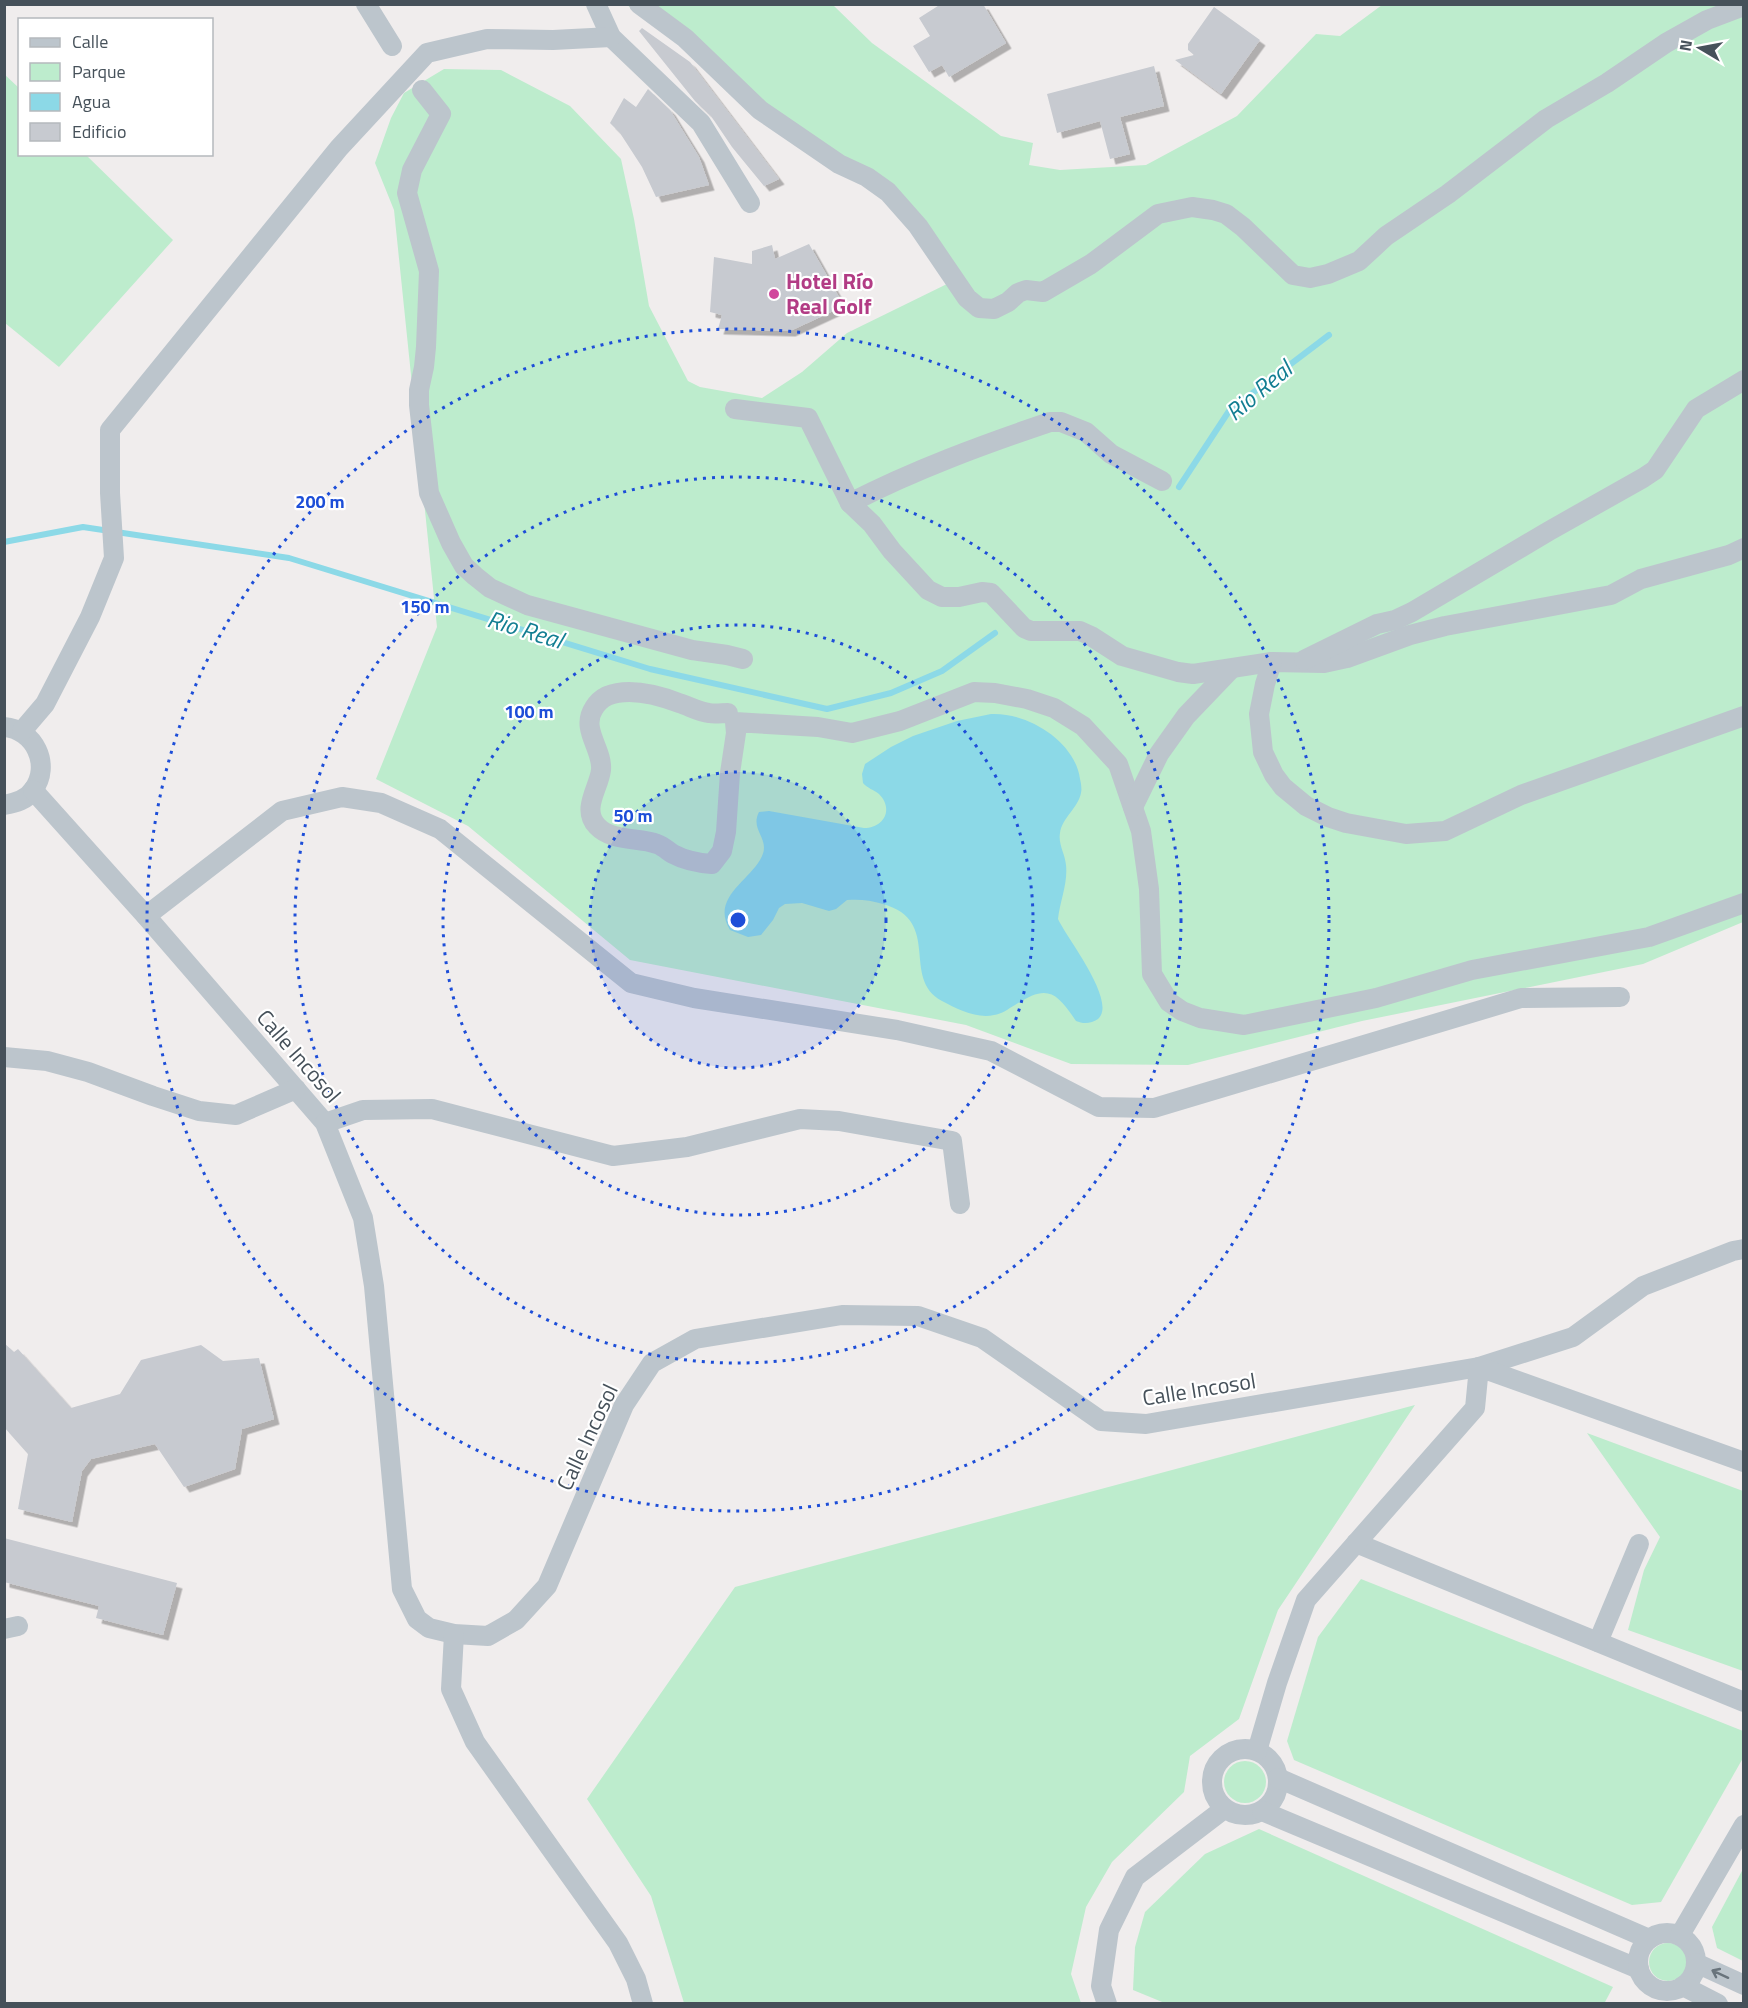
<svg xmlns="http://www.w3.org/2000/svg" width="1748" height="2008" font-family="'Titillium Web',sans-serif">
<defs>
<filter id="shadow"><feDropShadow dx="5.5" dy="5.5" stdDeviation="0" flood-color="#0004"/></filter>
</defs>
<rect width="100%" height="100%" fill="#f0eded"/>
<g fill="#bdeccd">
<polygon points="627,5 833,5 872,43 1001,136 1033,143 1029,165 1060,170 1146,165 1237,116 1316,34 1340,36 1382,5 1743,5 1743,922 1643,964 1362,1021 1188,1065 1071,1064 966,1025 630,960 468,826 376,779 437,627 394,210 375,163 391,118 404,93 444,69 501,70 570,106 621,159 634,219 649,306 688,381 700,387 762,398 802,372 847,333 949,283 885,196"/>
<polygon points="4,74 19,88 20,154 86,155 173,240 59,367 5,323"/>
<polygon points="1415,1405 1278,1610 1239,1719 1190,1756 1184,1792 1112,1862 1086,1907 1071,1974 1081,2003 684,2003 651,1896 587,1799 735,1587"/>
<polygon points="1587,1433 1743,1491 1743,1671 1628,1630 1644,1570 1660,1537"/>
<polygon points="1361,1579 1743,1731 1743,1758 1661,1902 1632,1905 1294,1760 1287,1741 1318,1637"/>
<circle cx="1245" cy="1782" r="21"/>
<polygon points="1259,1829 1613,1987 1604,2004 1167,2004 1133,1990 1135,1947 1145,1912 1205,1854"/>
<polygon points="1743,1869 1743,1961 1717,1948 1712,1927"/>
<circle cx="1668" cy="1962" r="19"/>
</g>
<path fill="#8cd9e7" d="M991,714C1027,712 1075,741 1080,779C1081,783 1082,789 1081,793C1078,808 1062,818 1060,833C1058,844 1065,854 1066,865C1068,883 1060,901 1058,919C1066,937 1118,1002 1098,1019C1091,1024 1083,1024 1076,1021C1056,991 1047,984 1015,1005C1008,1009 1002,1014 994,1015C977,1019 957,1009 942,1001C900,978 943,921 883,904C871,900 859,899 847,900L836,909L829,911L802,903L785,904L779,908L773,920L761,935L748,937L730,930C711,899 747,882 760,860C773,839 749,831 759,812L769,811L864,828C884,828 894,809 879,794C874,790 867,788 863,783L862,774L865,764L891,747L913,736L957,721Z"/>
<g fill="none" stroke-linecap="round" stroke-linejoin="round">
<g stroke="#8cd9e7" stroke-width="6">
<polyline points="1179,487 1229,411 1329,335"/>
<polyline points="4,542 83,527 289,558 650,669 827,709 891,693 942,671 995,633"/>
</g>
</g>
<g fill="#c7cad0" filter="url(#shadow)">
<polygon points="941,4 983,4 1006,43 949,77 942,65 929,72 913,46 930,36 919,18"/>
<polygon points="1214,7 1260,40 1221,94 1175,60 1194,55 1188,50 1188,44"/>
<polygon points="642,28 690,62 779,179 764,186 732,147 711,116 695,101 639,31"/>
<polygon points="1154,66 1164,106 1120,117 1130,154 1110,159 1100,121 1057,133 1047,94"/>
<polygon points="648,89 670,110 699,157 709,185 656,197 642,167 620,133 610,123 624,98 636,107"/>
<polygon points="809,244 844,306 790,331 718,329 722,315 710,312 714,257 752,264 752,251 772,245 775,259"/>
<polygon points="4,1343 14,1352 18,1349 71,1408 120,1394 141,1360 201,1345 223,1361 259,1358 274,1419 242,1429 235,1469 184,1487 155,1444 91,1459 82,1471 72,1522 18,1509 28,1454 4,1427"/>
<polygon points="4,1538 177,1583 163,1635 96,1618 99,1606 4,1582"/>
</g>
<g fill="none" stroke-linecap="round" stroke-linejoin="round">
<g stroke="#bcc5cc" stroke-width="20">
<polyline points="366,4 392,46"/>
<polyline points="596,4 611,37 701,123 750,203"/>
<polyline points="639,4 685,38 760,110 839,164 867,177 888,192 918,226 967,298 979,308 994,309 1008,302 1018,293 1026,290 1043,292 1091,264 1158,214 1192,207 1213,210 1226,214 1243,227 1293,275 1310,278 1328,274 1359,261 1386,236 1448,194 1546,119 1607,83 1666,43 1707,20 1744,6"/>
<polyline points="422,90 441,114 412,170 407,193 429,271 426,347 424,367 419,390 419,405 429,493 451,543 464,566 475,576 490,588 527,605 692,650 727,655 743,659"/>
<path d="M735,409L808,418L850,503C914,470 982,445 1050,422H1061L1086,432L1111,454L1162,481"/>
<polyline points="850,503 872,524 892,551 928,590 942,597 959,597 982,592 991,593 1024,628 1031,631 1080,631 1091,636 1122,656 1178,672 1193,674 1272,662 1324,663 1347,658 1410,635 1445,626 1611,595 1641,579 1729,555 1744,548"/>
<polyline points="1304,660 1377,624 1395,620 1412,612 1549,531 1643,478 1655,470 1696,409 1744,380"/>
<polyline points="1272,662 1265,684 1259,714 1263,752 1274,775 1283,787 1306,806 1328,817 1346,823 1406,834 1445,831 1521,795 1744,716"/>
<path d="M728,713C722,713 715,714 709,713C699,712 689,706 679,703C658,695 629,687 607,696C601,699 597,703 594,708C580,729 603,749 601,770C599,788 581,809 597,826C612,842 638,837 657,844C663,846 668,851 673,854C686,861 698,863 712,864L722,851L726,832L730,773L736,733L735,722L818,727L852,733L900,721L974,692L995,693L1027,699L1054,708L1083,726L1118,764L1141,831L1149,889L1152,974L1169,1002L1182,1011L1200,1018L1244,1025L1376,998L1472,970L1649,937L1744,903"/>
<path d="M4,727C34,729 52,765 33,790C27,800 15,803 4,805"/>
<polyline points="22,731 45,704 90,617 114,558 110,493 110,430 339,148 427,53 487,39 553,40 611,37"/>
<polyline points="33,790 146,916 325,1123 363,1218 374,1286 402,1589 417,1619 429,1628 454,1634 488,1636 516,1620 547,1586 624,1405 652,1363 695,1339 842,1315 918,1316 982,1338 1101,1421 1146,1424 1479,1367 1573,1337 1643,1286 1733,1251 1744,1249"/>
<polyline points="1133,807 1159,754 1186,716 1231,669"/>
<polyline points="146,916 282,811 342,797 381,803 440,829 631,983 694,998 897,1030 991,1051 1099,1107 1154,1108 1521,998 1620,997"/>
<polyline points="4,1057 47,1061 88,1072 153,1096 199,1111 236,1115 296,1089"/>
<polyline points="325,1123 363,1110 432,1109 613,1156 687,1147 800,1119 839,1121 952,1141 960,1204"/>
<polyline points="1356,1543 1744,1702"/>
<polyline points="4,1629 18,1626"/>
<polyline points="454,1634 451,1689 475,1742 618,1943 636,1979 643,2004"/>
<polyline points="1598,1642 1639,1544"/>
<circle cx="1245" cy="1782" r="33"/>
<polyline points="1257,1751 1277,1683 1306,1600 1475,1408 1479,1367 1744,1462"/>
<polyline points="1278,1778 1649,1939"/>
<polyline points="1262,1811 1639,1969"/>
<circle cx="1667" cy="1962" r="29"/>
<polyline points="1680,1935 1744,1825"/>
<polyline points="1696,1963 1744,1985"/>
<polyline points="1683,1986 1718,2004"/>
<polyline points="1107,2004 1101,1986 1109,1930 1135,1877 1224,1809"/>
</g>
</g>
<defs><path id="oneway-shaft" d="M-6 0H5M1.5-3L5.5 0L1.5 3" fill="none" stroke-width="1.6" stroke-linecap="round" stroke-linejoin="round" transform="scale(1.5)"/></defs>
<use stroke="#69747c" href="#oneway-shaft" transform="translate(1720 1974) rotate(-155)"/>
<circle cx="738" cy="920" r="148" fill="#1d4ed8" fill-opacity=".12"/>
<g fill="none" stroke="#1d4ed8" stroke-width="3" stroke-dasharray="3 6">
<circle cx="738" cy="920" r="148"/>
<circle cx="738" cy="920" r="295"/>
<circle cx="738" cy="920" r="443"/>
<circle cx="738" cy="920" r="591"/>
</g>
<circle fill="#d1479c" stroke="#fff" stroke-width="2" cx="774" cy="294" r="6"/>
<g text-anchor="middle" stroke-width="4.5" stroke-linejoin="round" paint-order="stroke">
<g font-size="22" font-weight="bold" fill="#b23c85" stroke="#fff" text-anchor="start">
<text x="786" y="289">Hotel Río<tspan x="786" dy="25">Real Golf</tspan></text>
</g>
<g font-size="22" fill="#46515a" stroke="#fff">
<text transform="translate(299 1056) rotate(49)" y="8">Calle Incosol</text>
<text transform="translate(1199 1389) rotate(-9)" y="8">Calle Incosol</text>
<text transform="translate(587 1437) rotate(-65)" y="8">Calle Incosol</text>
</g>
<g font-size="24" font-style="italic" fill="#127e92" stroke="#fff">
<text transform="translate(1259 391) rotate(-40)" y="8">Rio Real</text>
<text transform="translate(525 630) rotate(17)" y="8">Rio Real</text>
</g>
</g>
<circle cx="738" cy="920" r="9" fill="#1d4ed8" stroke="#fff" stroke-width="3"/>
<g font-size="18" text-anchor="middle" font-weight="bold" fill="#1d4ed8" stroke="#fff" stroke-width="4.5" stroke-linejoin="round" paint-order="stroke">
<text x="320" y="508">200 m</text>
<text x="425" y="613">150 m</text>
<text x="529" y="718">100 m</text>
<text x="633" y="822">50 m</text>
</g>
<rect width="1748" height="2008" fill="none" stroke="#46515a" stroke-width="12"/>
<rect x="18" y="18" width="195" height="138" fill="#ffffff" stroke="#b5b9bd" stroke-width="1.5"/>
<rect x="30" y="38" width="30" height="9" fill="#bcc5cc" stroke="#b5b9bd" stroke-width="1.5"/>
<text x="72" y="48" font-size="18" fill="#46515a">Calle</text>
<rect x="30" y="63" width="30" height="18" fill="#bdeccd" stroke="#b5b9bd" stroke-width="1.5"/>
<text x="72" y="78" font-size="18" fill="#46515a">Parque</text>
<rect x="30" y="93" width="30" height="18" fill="#8cd9e7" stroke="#b5b9bd" stroke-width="1.5"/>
<text x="72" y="108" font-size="18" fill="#46515a">Agua</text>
<rect x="30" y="123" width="30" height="18" fill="#c7cad0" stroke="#b5b9bd" stroke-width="1.5"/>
<text x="72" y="138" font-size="18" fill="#46515a">Edificio</text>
<g transform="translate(1700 48) rotate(280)" stroke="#ffffff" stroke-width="4.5" paint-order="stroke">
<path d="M0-4.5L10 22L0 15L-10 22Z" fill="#46515a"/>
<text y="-9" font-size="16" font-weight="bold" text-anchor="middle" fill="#46515a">N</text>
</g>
</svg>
